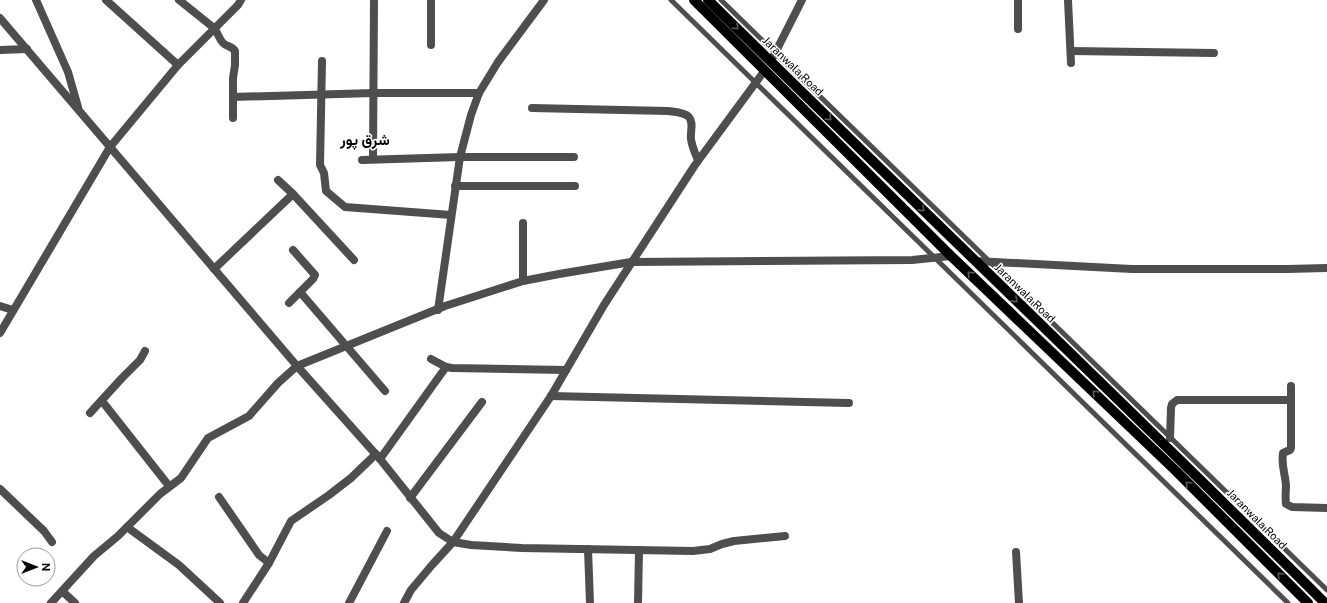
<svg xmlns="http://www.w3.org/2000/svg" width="1327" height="603" font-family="'Public Sans',Vazirmatn,sans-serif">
<rect width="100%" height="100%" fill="#fff"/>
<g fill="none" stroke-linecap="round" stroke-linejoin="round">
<g stroke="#4e4e4e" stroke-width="5">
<polyline points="671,0 1288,603"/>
<polyline points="721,0 1327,590"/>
</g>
<g stroke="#4e4e4e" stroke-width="8">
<polyline points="36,0 68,72 78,107"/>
<polyline points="106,0 178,65"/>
<path d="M179,0L214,28C218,33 219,39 223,43C227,47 232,46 235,51V65L233,78V118"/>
<polyline points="431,0 431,45"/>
<polyline points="1068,0 1071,63"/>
<polyline points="0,18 297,366 380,459 439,533 453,542 471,545 522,548 693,551 710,549 722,544 734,541 785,536"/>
<polyline points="1018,29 1018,0"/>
<polyline points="0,50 27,49"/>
<polyline points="1071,51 1214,53"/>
<polyline points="322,61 320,165 324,173 326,191 345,207 451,215"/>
<polyline points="771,61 802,0"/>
<polyline points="233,97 374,93 479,93"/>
<path d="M532,108L668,111C674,112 684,112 689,117C694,123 690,132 691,139C692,147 695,153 698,160"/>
<polyline points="373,159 374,0"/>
<polyline points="362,160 460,157 574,157"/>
<polyline points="278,180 293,194 354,260"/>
<polyline points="455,186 575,186"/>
<polyline points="523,223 523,281"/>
<polyline points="975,261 1132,269 1287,269 1327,268"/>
<polyline points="214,269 293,194"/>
<polyline points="300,292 385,391"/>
<polyline points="289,303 313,279 315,275 293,250"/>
<polyline points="0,306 13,310"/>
<polyline points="438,310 460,157 471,115 479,93 498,62 544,0"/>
<polyline points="431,359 446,367 452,368 566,370"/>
<path d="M1291,386V448L1290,450L1283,453C1281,465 1285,473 1286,485C1286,491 1285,498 1286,504L1292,507L1327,508"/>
<polyline points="551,396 849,403"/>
<polyline points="102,401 169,486"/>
<polyline points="90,413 122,378 140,360 145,351"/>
<polyline points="1170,438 1171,408 1172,404 1177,400 1291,400"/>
<polyline points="380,459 446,367"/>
<polyline points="0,489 44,531 52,542"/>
<polyline points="219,497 259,555 269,563"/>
<polyline points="410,498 482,402"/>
<polyline points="127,527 179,565 220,603"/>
<polyline points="588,549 590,603"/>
<polyline points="1016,552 1019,603"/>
<polyline points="62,591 75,603"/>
<polyline points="51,603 94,556 118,536 160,494 181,478 208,438 249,416 278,383 297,366 445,306 523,281 559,274 631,262 912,260 951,256"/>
<polyline points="243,603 269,563 291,521 329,495 351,478 376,454"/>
<polyline points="349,603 387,531"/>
<polyline points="638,603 639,550"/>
</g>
<g stroke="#4e4e4e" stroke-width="8">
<polyline points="0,333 110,147 178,65 238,5 241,0"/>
<polyline points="404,603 411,590 432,565 453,542 551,396 604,305 695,165 765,70"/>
</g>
<g stroke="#000" stroke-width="10">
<polyline points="694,0 951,256 1176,471 1308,603"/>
<path d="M708,0C913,202 1121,400 1325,603"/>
</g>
</g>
<defs><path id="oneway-chevron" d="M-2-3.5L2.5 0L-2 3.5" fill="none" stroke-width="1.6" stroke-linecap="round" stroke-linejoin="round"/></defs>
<g stroke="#595959">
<use href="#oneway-chevron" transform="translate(736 27) rotate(45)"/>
<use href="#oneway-chevron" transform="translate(829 118) rotate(44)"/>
<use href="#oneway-chevron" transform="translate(922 209) rotate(44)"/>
<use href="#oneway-chevron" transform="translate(970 274) rotate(-136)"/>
<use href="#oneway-chevron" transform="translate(1015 300) rotate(44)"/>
<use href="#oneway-chevron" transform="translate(1095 393) rotate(-136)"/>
<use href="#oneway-chevron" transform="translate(1188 484) rotate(-135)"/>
<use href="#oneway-chevron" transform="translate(1280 575) rotate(-135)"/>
</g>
<g text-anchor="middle" stroke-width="3" stroke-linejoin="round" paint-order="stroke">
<g font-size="11" fill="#000" stroke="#fff">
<text transform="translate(793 66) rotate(44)" y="4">Jaranwala Road</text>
<text transform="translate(1025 293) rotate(44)" y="4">Jaranwala Road</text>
<text transform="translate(1257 519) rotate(45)" y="4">Jaranwala Road</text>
</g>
<g font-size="15" font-weight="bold" fill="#000" stroke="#fff">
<text x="365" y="145">شرق پور</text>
</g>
</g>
<g transform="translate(36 567) rotate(90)"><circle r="19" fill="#ffffff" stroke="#999999"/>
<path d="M0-3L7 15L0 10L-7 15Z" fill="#000000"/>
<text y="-6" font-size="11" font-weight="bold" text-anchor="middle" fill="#000000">N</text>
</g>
</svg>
